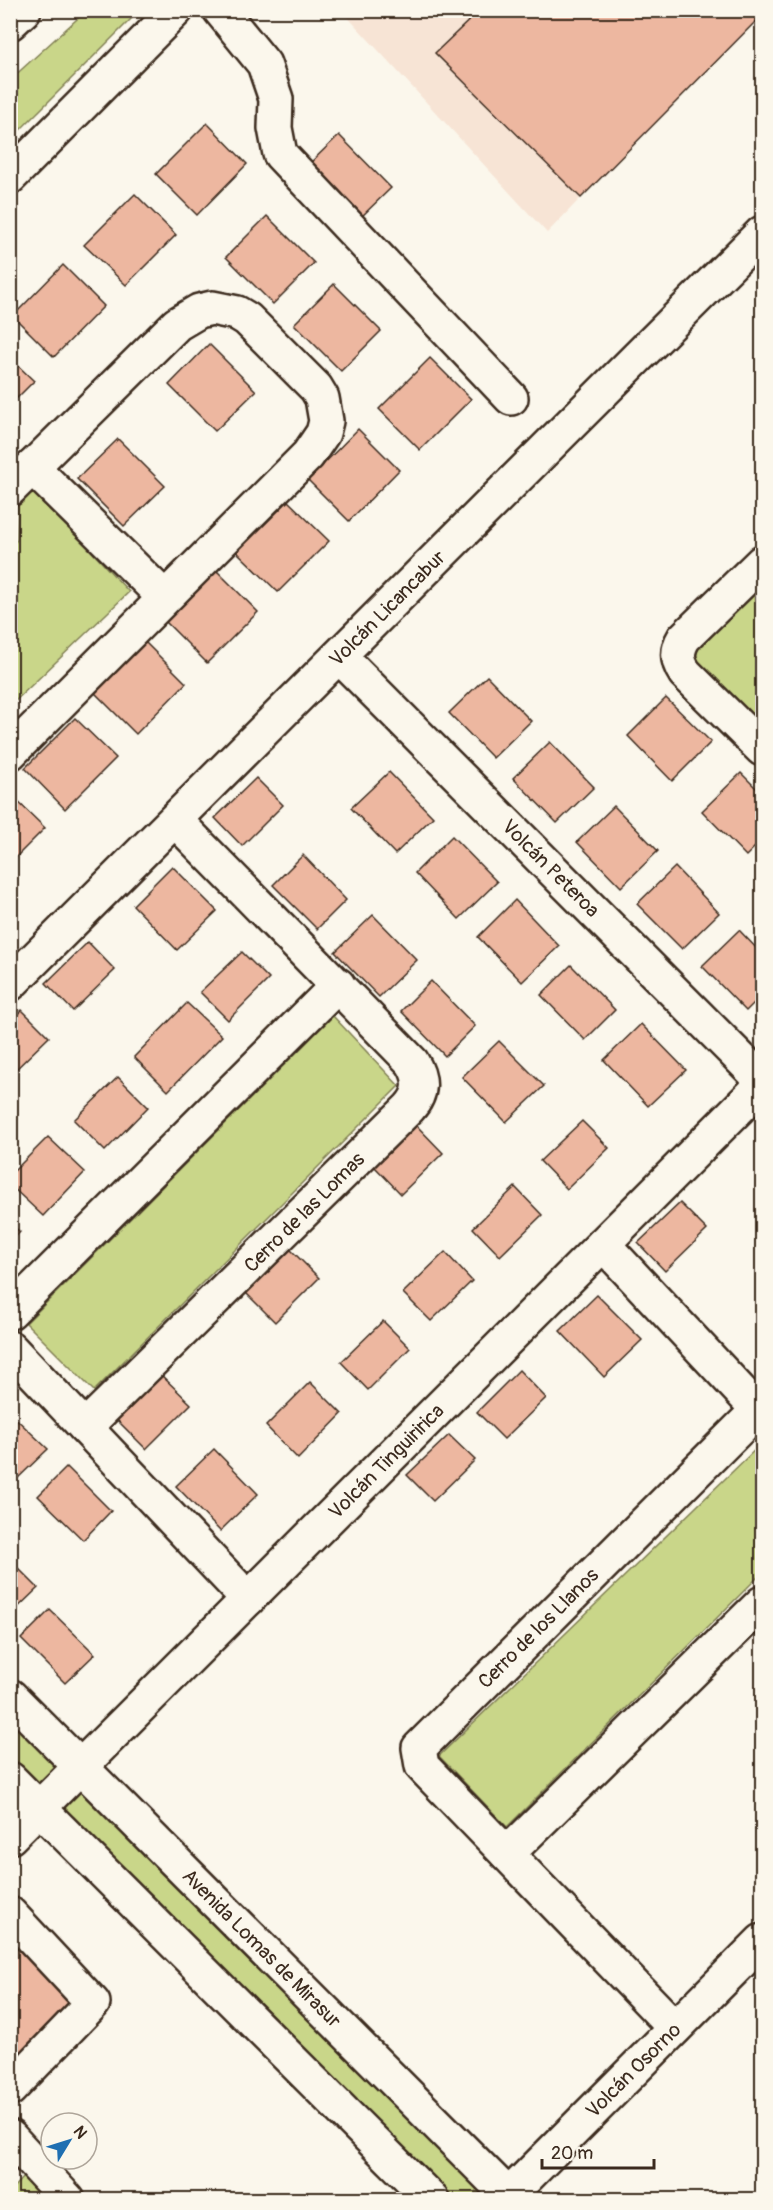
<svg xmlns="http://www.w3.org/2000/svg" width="773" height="2210" font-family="Pangolin,sans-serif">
<rect width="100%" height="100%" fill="#fbf7ec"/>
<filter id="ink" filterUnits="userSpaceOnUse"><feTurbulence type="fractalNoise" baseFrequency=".0167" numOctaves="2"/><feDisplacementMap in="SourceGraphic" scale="12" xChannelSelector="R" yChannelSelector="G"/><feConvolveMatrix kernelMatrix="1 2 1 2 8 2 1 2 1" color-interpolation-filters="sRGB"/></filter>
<g filter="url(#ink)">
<polygon fill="#f7e4d5" points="762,10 547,233 342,11"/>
<g fill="#c9d689" stroke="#828054" stroke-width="1.5">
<polygon points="87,10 139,11 11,139 11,79"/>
<polygon points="33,493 46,502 129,592 11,705 11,546 17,540 18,498"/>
<polygon points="762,583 762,730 687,654"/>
<polygon points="333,1016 399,1086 94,1391 26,1323"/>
<polygon points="762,1443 762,1573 507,1827 439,1756"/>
<polygon points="10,1718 488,2199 455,2199 11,1757"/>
<polygon points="23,2177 44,2199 11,2199 11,2190"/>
</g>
<g fill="#edb7a0" stroke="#3b2a1e" stroke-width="1.5">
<polygon points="480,10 762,10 762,15 581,198 435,53"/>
<polygon points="207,123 247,164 197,215 156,174"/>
<polygon points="339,135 391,188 358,220 306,167"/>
<polygon points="135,194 176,235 126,285 84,245"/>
<polygon points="267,216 314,263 273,304 226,257"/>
<polygon points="63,265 104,306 54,357 13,316"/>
<polygon points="334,284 381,331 341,371 294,324"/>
<polygon points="209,344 256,391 215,431 169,385"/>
<polygon points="10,358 34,381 10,405"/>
<polygon points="430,358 471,399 420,450 379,409"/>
<polygon points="358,429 399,470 349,521 308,480"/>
<polygon points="118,439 165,486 124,526 77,479"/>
<polygon points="288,501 329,541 278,592 237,552"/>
<polygon points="217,571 258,612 207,663 166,622"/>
<polygon points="145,642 186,683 136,734 95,693"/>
<polygon points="487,676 531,721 493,758 449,713"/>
<polygon points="666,698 711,742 672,781 628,736"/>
<polygon points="75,718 116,758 65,809 25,768"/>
<polygon points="550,742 594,787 557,823 513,778"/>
<polygon points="389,772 433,817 395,854 351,808"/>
<polygon points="741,773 762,794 762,840 746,856 702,811"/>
<polygon points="256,778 283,805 242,846 215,818"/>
<polygon points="10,794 45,828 10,863"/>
<polygon points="614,806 658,851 621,887 577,842"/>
<polygon points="452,836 497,882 459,919 415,873"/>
<polygon points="303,855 346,900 317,929 273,885"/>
<polygon points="172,866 217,911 177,950 133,905"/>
<polygon points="675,867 719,913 682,949 637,904"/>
<polygon points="515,900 559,946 522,982 478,937"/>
<polygon points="373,915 417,960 379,997 335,952"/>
<polygon points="739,930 762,954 762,995 746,1011 702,966"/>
<polygon points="88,942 115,970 73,1011 46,983"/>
<polygon points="242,952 269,979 228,1020 200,992"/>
<polygon points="571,965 615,1010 585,1040 541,995"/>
<polygon points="431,981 475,1026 445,1056 401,1011"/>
<polygon points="187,1003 222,1036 168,1091 134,1057"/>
<polygon points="22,1010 49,1037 10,1075 10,1021"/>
<polygon points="641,1024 686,1070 648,1106 604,1060"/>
<polygon points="499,1041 544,1086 506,1122 462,1077"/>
<polygon points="118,1077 148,1107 105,1151 74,1120"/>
<polygon points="582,1121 609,1148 567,1189 540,1161"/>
<polygon points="416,1125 443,1153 401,1194 374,1166"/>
<polygon points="48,1137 85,1172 43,1216 10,1185 10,1175"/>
<polygon points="515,1187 542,1215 500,1256 473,1228"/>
<polygon points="680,1203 707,1230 665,1271 638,1243"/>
<polygon points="10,1223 20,1232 10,1242"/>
<polygon points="287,1246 319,1278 275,1322 243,1290"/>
<polygon points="445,1252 472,1281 431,1321 403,1293"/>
<polygon points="597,1295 642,1340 604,1377 560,1331"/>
<polygon points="383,1321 410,1348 368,1390 341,1362"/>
<polygon points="519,1370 546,1398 504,1439 477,1412"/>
<polygon points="158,1372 191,1404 146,1449 114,1417"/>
<polygon points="310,1382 342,1414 298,1459 266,1426"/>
<polygon points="10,1413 48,1449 18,1478 10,1470"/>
<polygon points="449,1435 475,1460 433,1501 407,1475"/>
<polygon points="214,1449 258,1494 220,1531 176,1486"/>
<polygon points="67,1467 111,1511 83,1540 38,1496"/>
<polygon points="10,1560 38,1588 10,1615"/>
<polygon points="50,1610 95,1654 65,1683 21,1639"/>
<polygon points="10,1933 76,2000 10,2066"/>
</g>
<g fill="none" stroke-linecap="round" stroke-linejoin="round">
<defs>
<g id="minor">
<polyline points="220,10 264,64 276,99 275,128 280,154 511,398"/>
<polyline points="10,23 24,10"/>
<polyline points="10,177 176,10"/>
<polyline points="32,467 164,597"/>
<polyline points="10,489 177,324 199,311 212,308 237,313 247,319 316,388 322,398 326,421 323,433 308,455 10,753"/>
<path d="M762,562L684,638C676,651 677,661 685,673L762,749"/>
<polyline points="339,656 762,1080"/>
<polyline points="10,984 762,233"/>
<polyline points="603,1244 762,1414"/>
<polyline points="10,1312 338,985"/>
<polyline points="10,1348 248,1599"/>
<path d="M85,1427L409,1108C423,1093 422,1078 412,1062L175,820"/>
<polyline points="10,1696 513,2200"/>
<polyline points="10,1779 432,2200"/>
<polyline points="10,1837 762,1085"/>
<polyline points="507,1854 762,1603"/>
<polyline points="10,1914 93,2003 10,2089"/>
<polyline points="675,2028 422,1766 419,1748 758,1410"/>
<polyline points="10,2137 68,2200"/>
<polyline points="504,2200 762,1941"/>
</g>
</defs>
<use href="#minor" stroke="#3b2a1e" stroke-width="38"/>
<use href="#minor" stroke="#fbf7ec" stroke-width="33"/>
</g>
</g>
<g text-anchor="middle" stroke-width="4.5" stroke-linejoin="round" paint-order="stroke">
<g font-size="20" fill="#3b2a1e" stroke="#fbf7ec">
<text transform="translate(387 608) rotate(-45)" y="7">Volcán Licancabur</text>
<text transform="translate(551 868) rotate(45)" y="7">Volcán Peteroa</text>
<text transform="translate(304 1212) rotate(-45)" y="7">Cerro de las Lomas</text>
<text transform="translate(386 1461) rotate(-45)" y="7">Volcán Tinguiririca</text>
<text transform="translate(538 1628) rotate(-45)" y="7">Cerro de los Llanos</text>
<text transform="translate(262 1948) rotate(45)" y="7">Avenida Lomas de Mirasur</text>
<text transform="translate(633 2070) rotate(-45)" y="7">Volcán Osorno</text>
</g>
</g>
<rect width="773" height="2210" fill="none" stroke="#fbf7ec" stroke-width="36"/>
<rect x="18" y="18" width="737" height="2174" fill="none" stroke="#3b2a1e" stroke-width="2" filter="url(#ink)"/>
<g transform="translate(69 2141) rotate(52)"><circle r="28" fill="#fbf7ec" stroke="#aea59a" stroke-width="1.5"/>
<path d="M0-4.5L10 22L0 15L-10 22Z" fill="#1f6fb2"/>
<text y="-9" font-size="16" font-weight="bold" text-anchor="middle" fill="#3b2a1e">N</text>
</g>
<path d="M542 2159v9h112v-9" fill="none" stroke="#3b2a1e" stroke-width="3"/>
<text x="551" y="2159" font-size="18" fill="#3b2a1e" stroke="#fbf7ec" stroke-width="4.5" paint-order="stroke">20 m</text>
</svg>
